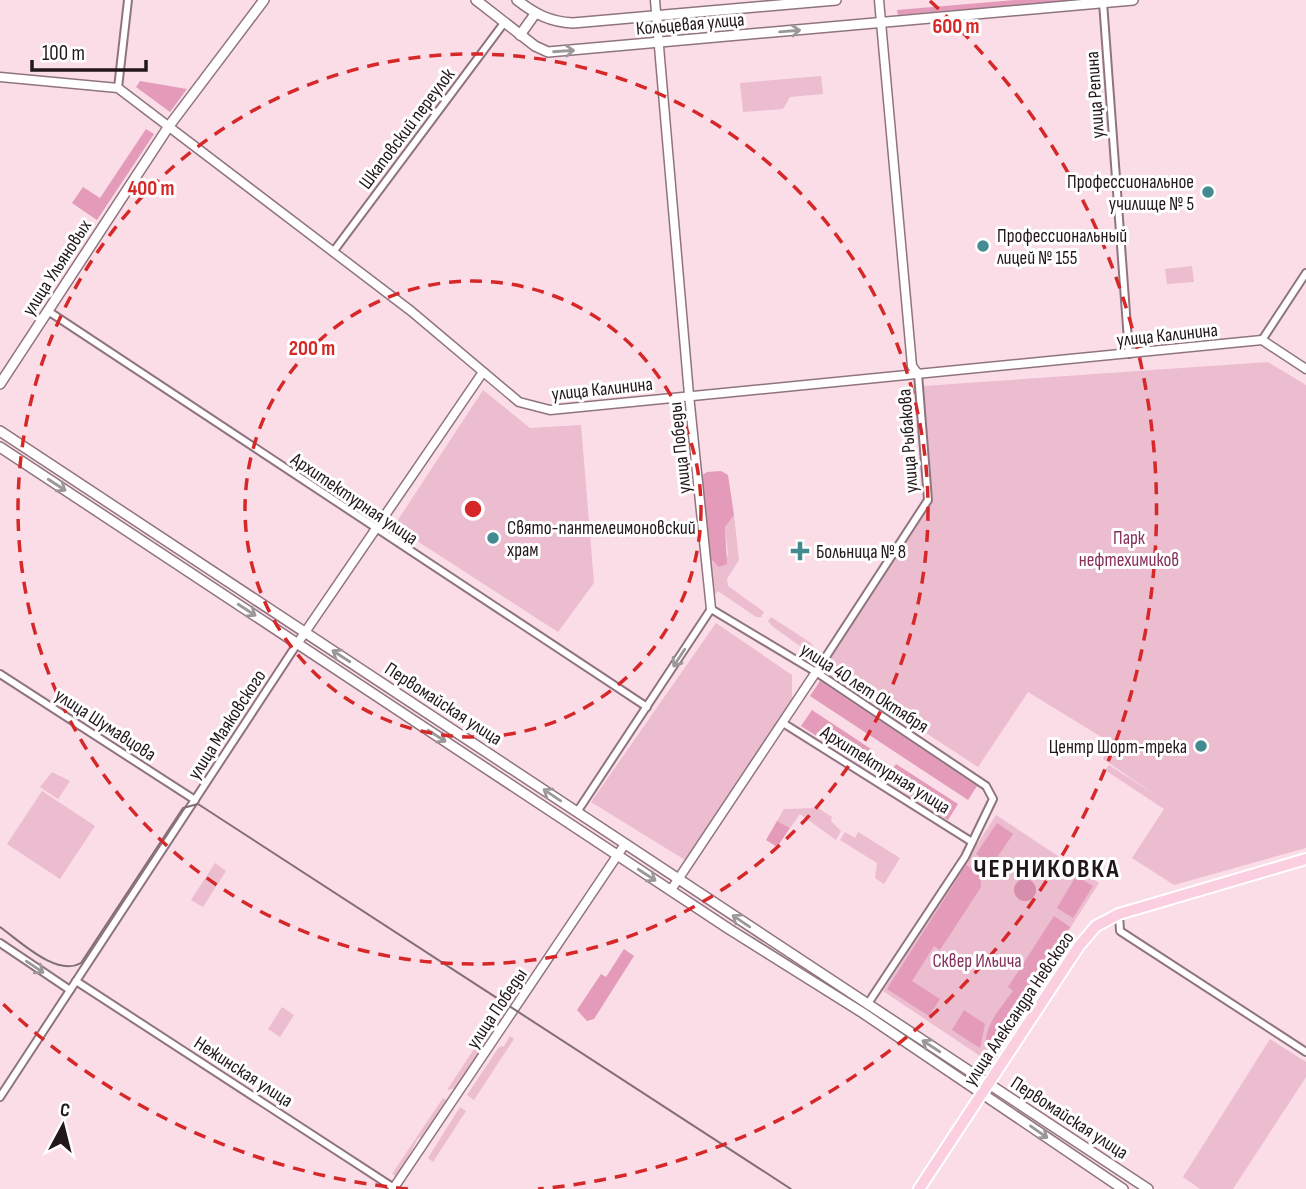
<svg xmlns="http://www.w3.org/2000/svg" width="1306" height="1189" font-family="'Sofia Sans Condensed',sans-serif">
<rect width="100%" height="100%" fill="#fbdde8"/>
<g fill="#ecbccf">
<polygon points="821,76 823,94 790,97 783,109 743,112 740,83"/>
<polygon points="1192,266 1194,282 1167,284 1165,269"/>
<polygon points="1268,362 1306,385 1306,848 1174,885 1132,858 1164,809 1105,770 1109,765 1160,798 1103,759 1113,744 1028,692 978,767 825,667 933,501 923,386"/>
<polygon points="483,390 530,428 581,425 594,583 558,632 394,526"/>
<polygon points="734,515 739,560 727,579 728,586 764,612 761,617 756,617 718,591 713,597 707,555 715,563 728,555 725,527"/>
<polygon points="771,617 811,643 814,648 811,654 772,626 768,621"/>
<polygon points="716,623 792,675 792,699 685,860 591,802"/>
<polygon points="52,772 70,781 58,799 40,787"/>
<polygon points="42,791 95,826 60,879 7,844"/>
<polygon points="818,808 832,817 831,821 841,831 836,840 800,814 790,828 777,821 784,809"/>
<polygon points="996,815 1099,883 986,1060 883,991"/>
<polygon points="845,832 855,838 858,832 900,858 884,884 875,878 877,863 840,840"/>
<polygon points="215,863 226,871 203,907 191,900"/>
<polygon points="282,1007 294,1015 280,1037 268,1029"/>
<polygon points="501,1008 503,1016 456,1088 447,1090"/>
<polygon points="510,1036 514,1039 474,1100 467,1095 499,1047 504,1046"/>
<polygon points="1270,1039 1306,1062 1306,1077 1233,1189 1200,1189 1183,1177"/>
<polygon points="443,1098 448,1101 424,1137 418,1138 398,1177 392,1174"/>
<polygon points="460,1107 466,1111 433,1162 428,1158"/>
</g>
<g fill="#e49ab9">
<polygon points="1015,0 1077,0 898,15 897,10"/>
<polygon points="140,81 187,89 170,112 136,87"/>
<polygon points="146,129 154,134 97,220 72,203 83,187 100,198"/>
<polygon points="721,471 728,475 734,515 725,527 727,564 719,567 707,555 701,476 707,472"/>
<polygon points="820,681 977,786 968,800 810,696"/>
<polygon points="812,710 874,751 864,767 801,726"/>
<polygon points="896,764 958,804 948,820 885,780"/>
<polygon points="777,821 790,828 777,847 766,840"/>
<polygon points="997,823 1013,834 992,865 976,854"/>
<polygon points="966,865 980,873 981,887 940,950 934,946 912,981 940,999 929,1016 887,989"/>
<polygon points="1076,876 1093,886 1073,918 1057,908"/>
<path d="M1054,916L1070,927L988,1051C979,1031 1002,1006 1013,991L1008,987Z"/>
<polygon points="624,949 634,956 594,1019 587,1021 577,1010 601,974 606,977"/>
<polygon points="964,1010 985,1024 980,1048 952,1030"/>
</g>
<circle fill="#d78dac" cx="1025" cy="890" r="11"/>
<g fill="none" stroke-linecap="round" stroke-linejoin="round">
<defs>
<g id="minor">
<polyline points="1103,2 1129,354"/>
<polyline points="118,88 128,0"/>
<polyline points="333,252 504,23"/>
<polyline points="48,311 647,707"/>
<polyline points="1262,340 1306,273"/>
<polyline points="816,672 928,500 918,374"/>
<polyline points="0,674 195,800"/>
<polyline points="783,723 972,842"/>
<polyline points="577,812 711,609 816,672 986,786 993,799 965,857 867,1005"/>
<polyline points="1119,914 1120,931 1306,1052"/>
<polyline points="0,943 70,990"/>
<polyline points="76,981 394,1188"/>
<polyline points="0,1097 297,644"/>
</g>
<g id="tertiary">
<polyline points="655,0 689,395 711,609"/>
<polyline points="879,0 912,366 918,374"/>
<polyline points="0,77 118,88 411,311 519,402 550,410 1262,340 1306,369"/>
<polyline points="297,644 483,372"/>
<polyline points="671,890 816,672"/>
<polyline points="393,1189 625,844"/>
</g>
<g id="secondary">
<polyline points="476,0 535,46 548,52 1133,0"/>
<path d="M517,0C535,14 550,22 573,23L836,0"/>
<polyline points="520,35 535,14"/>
<polyline points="0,384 169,126 264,0"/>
<polyline points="0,431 1148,1189"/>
<polyline points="0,447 729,929 863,1013 1123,1189"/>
</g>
<polyline id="primary" points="919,1189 1079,946 1096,926 1119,914 1306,859"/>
</defs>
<use href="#minor" stroke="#8f747f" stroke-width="10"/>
<use href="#tertiary" stroke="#8f747f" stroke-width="11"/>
<use href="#secondary" stroke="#8f747f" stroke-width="12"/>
<use href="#primary" stroke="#fff" stroke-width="14"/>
<use href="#minor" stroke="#fff" stroke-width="6"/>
<use href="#tertiary" stroke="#fff" stroke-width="8"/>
<use href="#secondary" stroke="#fff" stroke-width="9"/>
<use href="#primary" stroke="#fbcee0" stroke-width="10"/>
<path stroke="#826f76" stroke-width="2" d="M0,927C20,941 56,977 81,963L183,808L198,804L791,1189"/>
</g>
<defs><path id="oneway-shaft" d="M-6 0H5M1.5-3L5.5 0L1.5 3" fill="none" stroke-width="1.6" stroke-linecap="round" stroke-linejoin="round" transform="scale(1.75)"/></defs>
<g stroke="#9c9799">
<use href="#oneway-shaft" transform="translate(790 31) rotate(-5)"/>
<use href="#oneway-shaft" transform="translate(564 51) rotate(-4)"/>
<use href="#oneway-shaft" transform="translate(57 485) rotate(33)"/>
<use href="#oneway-shaft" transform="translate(247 610) rotate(33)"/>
<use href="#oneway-shaft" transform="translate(341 656) rotate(-147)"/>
<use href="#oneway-shaft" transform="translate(679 658) rotate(123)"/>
<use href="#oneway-shaft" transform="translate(437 736) rotate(33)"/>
<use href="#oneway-shaft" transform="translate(552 795) rotate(-146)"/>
<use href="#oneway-shaft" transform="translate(647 875) rotate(33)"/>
<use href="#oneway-shaft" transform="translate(741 921) rotate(-146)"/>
<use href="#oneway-shaft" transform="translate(35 967) rotate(34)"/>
<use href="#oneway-shaft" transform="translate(931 1046) rotate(-147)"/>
<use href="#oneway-shaft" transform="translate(1039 1132) rotate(35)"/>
</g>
<g fill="none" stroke="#d62828" stroke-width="3.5" stroke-dasharray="12 9">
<circle cx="473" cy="509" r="228"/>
<circle cx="473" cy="509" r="455"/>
<path d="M408 1189A683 683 0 0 1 3 1004M930 1A683 683 0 0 1 538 1189"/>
</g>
<g fill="#448b91" stroke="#fff" stroke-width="2.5">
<circle cx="1208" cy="192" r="7"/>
<circle cx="983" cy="246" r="7"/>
<circle cx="493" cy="538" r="7"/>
<path d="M796.5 540.5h7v7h7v7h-7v7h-7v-7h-7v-7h7z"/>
<circle cx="1201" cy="746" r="7"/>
</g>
<g text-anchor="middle" stroke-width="6" stroke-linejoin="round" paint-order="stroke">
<g font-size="19" fill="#22171c" stroke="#fff">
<text transform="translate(690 23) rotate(-5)" y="7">Кольцевая улица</text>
<text transform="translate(1094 95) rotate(-94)" y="7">улица Репина</text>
<text transform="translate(406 128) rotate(-53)" y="7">Шкаповский переулок</text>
<text transform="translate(56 267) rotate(-57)" y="7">улица Ульяновых</text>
<text transform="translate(1167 334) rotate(-6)" y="7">улица Калинина</text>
<text transform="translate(602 388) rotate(-6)" y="7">улица Калинина</text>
<text transform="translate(907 441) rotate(-94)" y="7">улица Рыбакова</text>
<text transform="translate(679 448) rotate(-96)" y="7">улица Победы</text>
<text transform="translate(355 498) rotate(34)" y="7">Архитектурная улица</text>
<text transform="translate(865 687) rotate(33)" y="7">улица 40 лет Октября</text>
<text transform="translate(444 703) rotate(33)" y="7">Первомайская улица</text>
<text transform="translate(106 724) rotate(33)" y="7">улица Шумавцова</text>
<text transform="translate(226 724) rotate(-57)" y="7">улица Маяковского</text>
<text transform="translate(886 769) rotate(32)" y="7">Архитектурная улица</text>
<text transform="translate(496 1008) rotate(-56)" y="7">улица Победы</text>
<text transform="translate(1018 1008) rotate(-56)" y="7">улица Александра Невского</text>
<text transform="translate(244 1071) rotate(33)" y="7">Нежинская улица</text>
<text transform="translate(1070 1117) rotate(33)" y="7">Первомайская улица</text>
</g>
<g font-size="19" fill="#22171c" stroke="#fff" text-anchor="start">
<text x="1194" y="188" text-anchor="end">Профессиональное<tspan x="1194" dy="22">училище № 5</tspan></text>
<text x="997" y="242">Профессиональный<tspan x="997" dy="22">лицей № 155</tspan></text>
<text x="507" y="534">Свято-пантелеимоновский<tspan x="507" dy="22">храм</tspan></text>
<text x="816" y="558">Больница № 8</text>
<text x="1187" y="753" text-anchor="end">Центр Шорт-трека</text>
</g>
<g font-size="19" fill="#852f5a" stroke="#fff">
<text x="1129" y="544">Парк<tspan x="1129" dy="22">нефтехимиков</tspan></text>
<text x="977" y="967">Сквер Ильича</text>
</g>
<g font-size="26" font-weight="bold" letter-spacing="2" fill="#22171c" stroke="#fff">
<text x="1047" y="877">ЧЕРНИКОВКА</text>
</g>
</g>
<circle cx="473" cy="509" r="10" fill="#d62828" stroke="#fff" stroke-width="3.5"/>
<g font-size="21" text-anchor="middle" font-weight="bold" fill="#d62828" stroke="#fff" stroke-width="6" stroke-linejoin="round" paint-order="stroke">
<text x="956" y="33">600 m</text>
<text x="151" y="195">400 m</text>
<text x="312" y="355">200 m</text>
</g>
<g transform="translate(63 1126) rotate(7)" stroke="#ffffff" stroke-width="5" paint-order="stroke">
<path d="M0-5L12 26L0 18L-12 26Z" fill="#22171c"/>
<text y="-10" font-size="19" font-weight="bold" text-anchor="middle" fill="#22171c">С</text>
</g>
<path d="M32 60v10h114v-10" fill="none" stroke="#22171c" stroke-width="3.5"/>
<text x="42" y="60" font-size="21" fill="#22171c" stroke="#ffffff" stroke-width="5" paint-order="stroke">100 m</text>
</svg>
